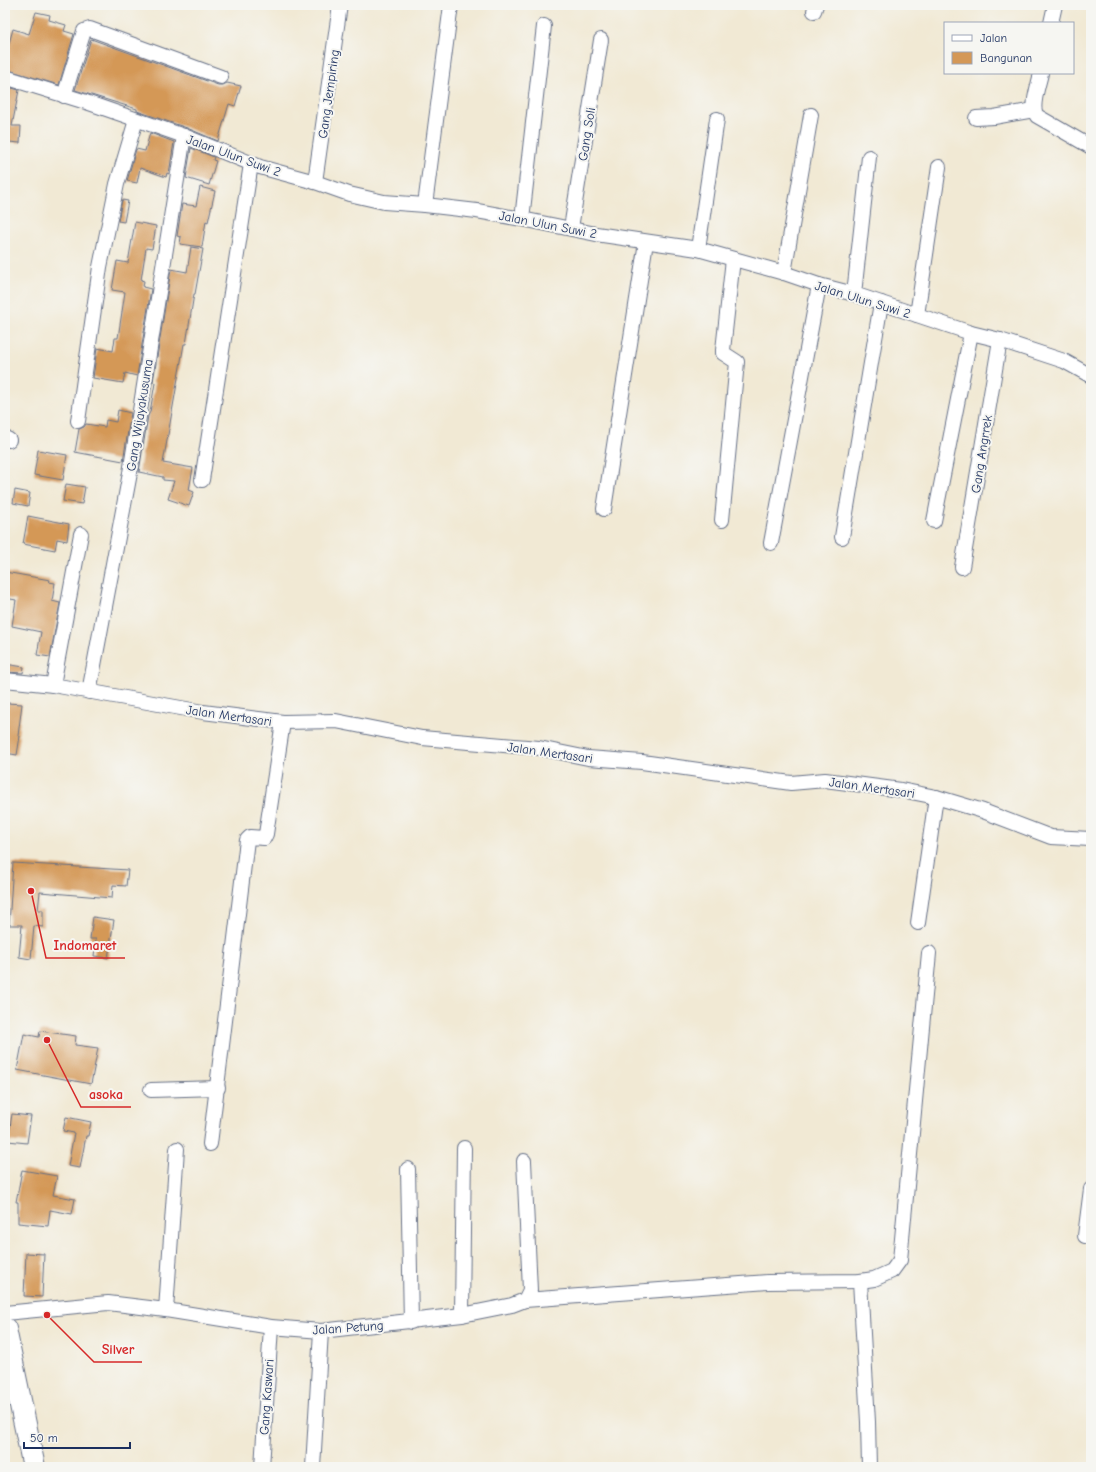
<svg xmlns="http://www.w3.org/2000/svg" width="1096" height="1472" font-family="'Comic Neue',sans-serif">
<rect width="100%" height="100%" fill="#f6f6f2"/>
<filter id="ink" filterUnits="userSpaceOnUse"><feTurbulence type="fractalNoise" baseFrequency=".025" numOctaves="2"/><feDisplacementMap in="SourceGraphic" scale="8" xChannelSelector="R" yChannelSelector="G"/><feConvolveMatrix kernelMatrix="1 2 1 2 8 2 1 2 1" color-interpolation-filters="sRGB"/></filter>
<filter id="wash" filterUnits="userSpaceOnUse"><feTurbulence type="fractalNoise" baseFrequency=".012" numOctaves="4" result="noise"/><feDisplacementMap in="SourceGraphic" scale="16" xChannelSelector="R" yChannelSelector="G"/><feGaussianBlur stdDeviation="0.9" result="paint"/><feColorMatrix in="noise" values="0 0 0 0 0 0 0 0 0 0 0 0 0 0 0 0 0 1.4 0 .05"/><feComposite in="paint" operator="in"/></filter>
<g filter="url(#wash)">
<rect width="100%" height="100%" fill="#f1e9d4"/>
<g id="blocks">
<g fill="#d49857">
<polygon points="36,12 50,15 49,20 66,25 64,31 74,34 59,85 5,69 5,58 13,29 29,34"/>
<polygon points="91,39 218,85 223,85 227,83 241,86 235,106 229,104 218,141 187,128 137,111 137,109 75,90"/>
<polygon points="5,86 19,90 12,126 21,126 20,143 9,142 9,133 5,133"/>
<polygon points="150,133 174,142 169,174 167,173 166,177 140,168 137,183 127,181 136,149 145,151"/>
<polygon points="191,148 214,157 213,160 216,161 209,185 186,178"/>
<polygon points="200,187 215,191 208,222 206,221 202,247 180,244 181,237 177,236 182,204 196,206"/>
<polygon points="122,200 128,201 124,222 118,221"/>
<polygon points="135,222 156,226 152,249 146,248 141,280 144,281 143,287 151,289 137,376 125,373 123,383 93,378 97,348 113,351 115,338 118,338 125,292 112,290 117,261 128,263"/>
<polygon points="191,247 203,249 195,294 194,294 186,344 184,344 163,463 193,468 189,490 194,492 189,506 168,499 174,481 163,480 163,477 139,472 148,416 150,412 155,383 153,382 171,269 187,272"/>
<polygon points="118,410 131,413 123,461 75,452 79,429 84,427 86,424 105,427 106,420 116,422"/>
<polygon points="38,450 67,455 63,480 34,475"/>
<polygon points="66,484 85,487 82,504 63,501"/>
<polygon points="15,490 30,493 28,506 13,503"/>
<polygon points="28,516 69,524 67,541 57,539 55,550 23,544"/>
<polygon points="5,572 50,580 49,582 55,583 52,601 60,603 50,657 37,655 41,632 12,626 16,600 5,598"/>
<polygon points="5,664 24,667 23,673 5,672"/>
<polygon points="7,703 22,704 18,736 20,736 17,755 5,753 5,724"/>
<polygon points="13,863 128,870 126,886 113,885 112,898 40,892 38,910 43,910 43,927 34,926 31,959 19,957 22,925 9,925"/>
<polygon points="93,917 114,920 108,958 94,956 96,939 90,939"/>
<polygon points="40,1031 76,1036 75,1045 98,1048 91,1084 17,1070 24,1034 39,1037"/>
<polygon points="12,1114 31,1116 27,1143 8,1141"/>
<polygon points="66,1117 91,1122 88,1136 86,1136 80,1168 68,1166 74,1133 63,1131"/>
<polygon points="22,1170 57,1176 53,1195 75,1199 72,1214 50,1210 48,1226 18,1223 18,1202 16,1202"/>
<polygon points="26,1253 44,1254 42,1297 24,1296"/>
</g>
</g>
</g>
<g filter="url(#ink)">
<use href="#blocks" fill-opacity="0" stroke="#667087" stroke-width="1"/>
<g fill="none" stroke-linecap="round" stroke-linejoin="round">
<defs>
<g id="minor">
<polyline points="814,11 816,5"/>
<polyline points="1051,23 1055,5"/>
<path d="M1041,73C1039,84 1030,107 1037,116L1091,147"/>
<polyline points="5,77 86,102 184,136 260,167 315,182 349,194 384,202 425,205 477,211 522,219 596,234 698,249 784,273 819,285 854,294 971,333 1000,340 1064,361 1091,376"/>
<polyline points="64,96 84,31 90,29 221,77"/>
<polyline points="976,118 994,117 1034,110"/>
<polyline points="315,182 340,5"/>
<polyline points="425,205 451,5"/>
<polyline points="522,219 544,26"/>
<polyline points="571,228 601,40"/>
<polyline points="698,249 717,119"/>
<polyline points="784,273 811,115"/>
<polyline points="854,294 869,157"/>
<polyline points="917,315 939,167"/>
<polyline points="78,421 100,267 117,184 136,120"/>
<polyline points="5,438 9,440"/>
<polyline points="202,480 251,164"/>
<polyline points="604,509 646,242"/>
<polyline points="722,520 737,362 723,353 723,350 733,259"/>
<polyline points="934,521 971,333"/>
<polyline points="842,537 881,303"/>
<polyline points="771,543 819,285"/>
<polyline points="962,567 1000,340"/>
<polyline points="5,680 53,685 203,712 283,722 336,721 422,738 539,748 588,758 642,762 791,783 825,780 901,790 936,797 983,811 1051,837 1091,839"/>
<polyline points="53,685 81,534"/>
<polyline points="89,692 130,473 184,136"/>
<polyline points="918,923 936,797"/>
<polyline points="151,1090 218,1088"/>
<polyline points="210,1144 247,840 250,837 264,838 266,834 283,722"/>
<polyline points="524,1161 530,1290 525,1300"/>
<polyline points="408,1169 411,1322"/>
<polyline points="1085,1236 1091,1189"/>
<polyline points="860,1281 868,1422 869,1467"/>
<polyline points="166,1310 177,1149"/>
<polyline points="5,1313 108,1303 166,1310 271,1327 321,1331 462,1315 512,1305 525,1300 768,1282 860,1281 874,1279 892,1271 900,1260 929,953"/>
<polyline points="462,1315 464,1148"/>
<polyline points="262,1467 271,1327"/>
<polyline points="313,1467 321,1331"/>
</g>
<polyline id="trunk" points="5,1329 34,1467"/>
</defs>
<use href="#minor" stroke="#667087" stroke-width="16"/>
<use href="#trunk" stroke="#667087" stroke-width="24"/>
<use href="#minor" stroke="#fff" stroke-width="14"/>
<use href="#trunk" stroke="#fff" stroke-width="22"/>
</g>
</g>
<g text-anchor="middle" stroke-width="4" stroke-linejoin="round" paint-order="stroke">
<g font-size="13" fill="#1b2f5e" stroke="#f6f6f2">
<text transform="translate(328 94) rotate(-82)" y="5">Gang Jempiring</text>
<text transform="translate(586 134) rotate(-81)" y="5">Gang Soli</text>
<text transform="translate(234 155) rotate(20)" y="5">Jalan Ulun Suwi 2</text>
<text transform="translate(548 224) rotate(11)" y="5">Jalan Ulun Suwi 2</text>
<text transform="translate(863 299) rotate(17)" y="5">Jalan Ulun Suwi 2</text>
<text transform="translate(139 415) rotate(-81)" y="5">Gang Wijayakusuma</text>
<text transform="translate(981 454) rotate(-81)" y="5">Gang Angrrek</text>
<text transform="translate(229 715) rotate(8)" y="5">Jalan Mertasari</text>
<text transform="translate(550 752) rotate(8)" y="5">Jalan Mertasari</text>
<text transform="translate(872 787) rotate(8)" y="5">Jalan Mertasari</text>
<text transform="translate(348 1327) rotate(-4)" y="5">Jalan Petung</text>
<text transform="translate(266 1397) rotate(-86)" y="5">Gang Kaswari</text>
</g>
</g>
<path fill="none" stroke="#d62828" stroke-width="1.5" d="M31 891L46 958H125M47 1040L81 1107H131M47 1315L94 1362H142"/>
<g fill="#d62828" stroke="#f6f6f2" stroke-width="1.5">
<circle cx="31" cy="891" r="4"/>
<circle cx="47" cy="1040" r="4"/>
<circle cx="47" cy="1315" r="4"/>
</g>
<g font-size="14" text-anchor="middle" font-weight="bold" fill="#d62828" stroke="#f6f6f2" stroke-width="4" stroke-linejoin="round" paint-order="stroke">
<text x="85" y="950">Indomaret</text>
<text x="106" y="1099">asoka</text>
<text x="118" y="1354">Silver</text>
</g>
<rect width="1096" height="1472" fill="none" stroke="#f6f6f2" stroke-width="20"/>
<rect x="944" y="22" width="130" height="52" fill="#f6f6f2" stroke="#9ea6b7"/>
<rect x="952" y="35" width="20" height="6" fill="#ffffff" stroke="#9ea6b7"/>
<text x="980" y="42" font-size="12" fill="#1b2f5e">Jalan</text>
<rect x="952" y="52" width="20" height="12" fill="#d49857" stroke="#9ea6b7"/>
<text x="980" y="62" font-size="12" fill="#1b2f5e">Bangunan</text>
<path d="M24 1442v6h106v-6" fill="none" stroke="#1b2f5e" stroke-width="2"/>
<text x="30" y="1442" font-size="12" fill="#1b2f5e" stroke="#f6f6f2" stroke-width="3" paint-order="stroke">50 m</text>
</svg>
